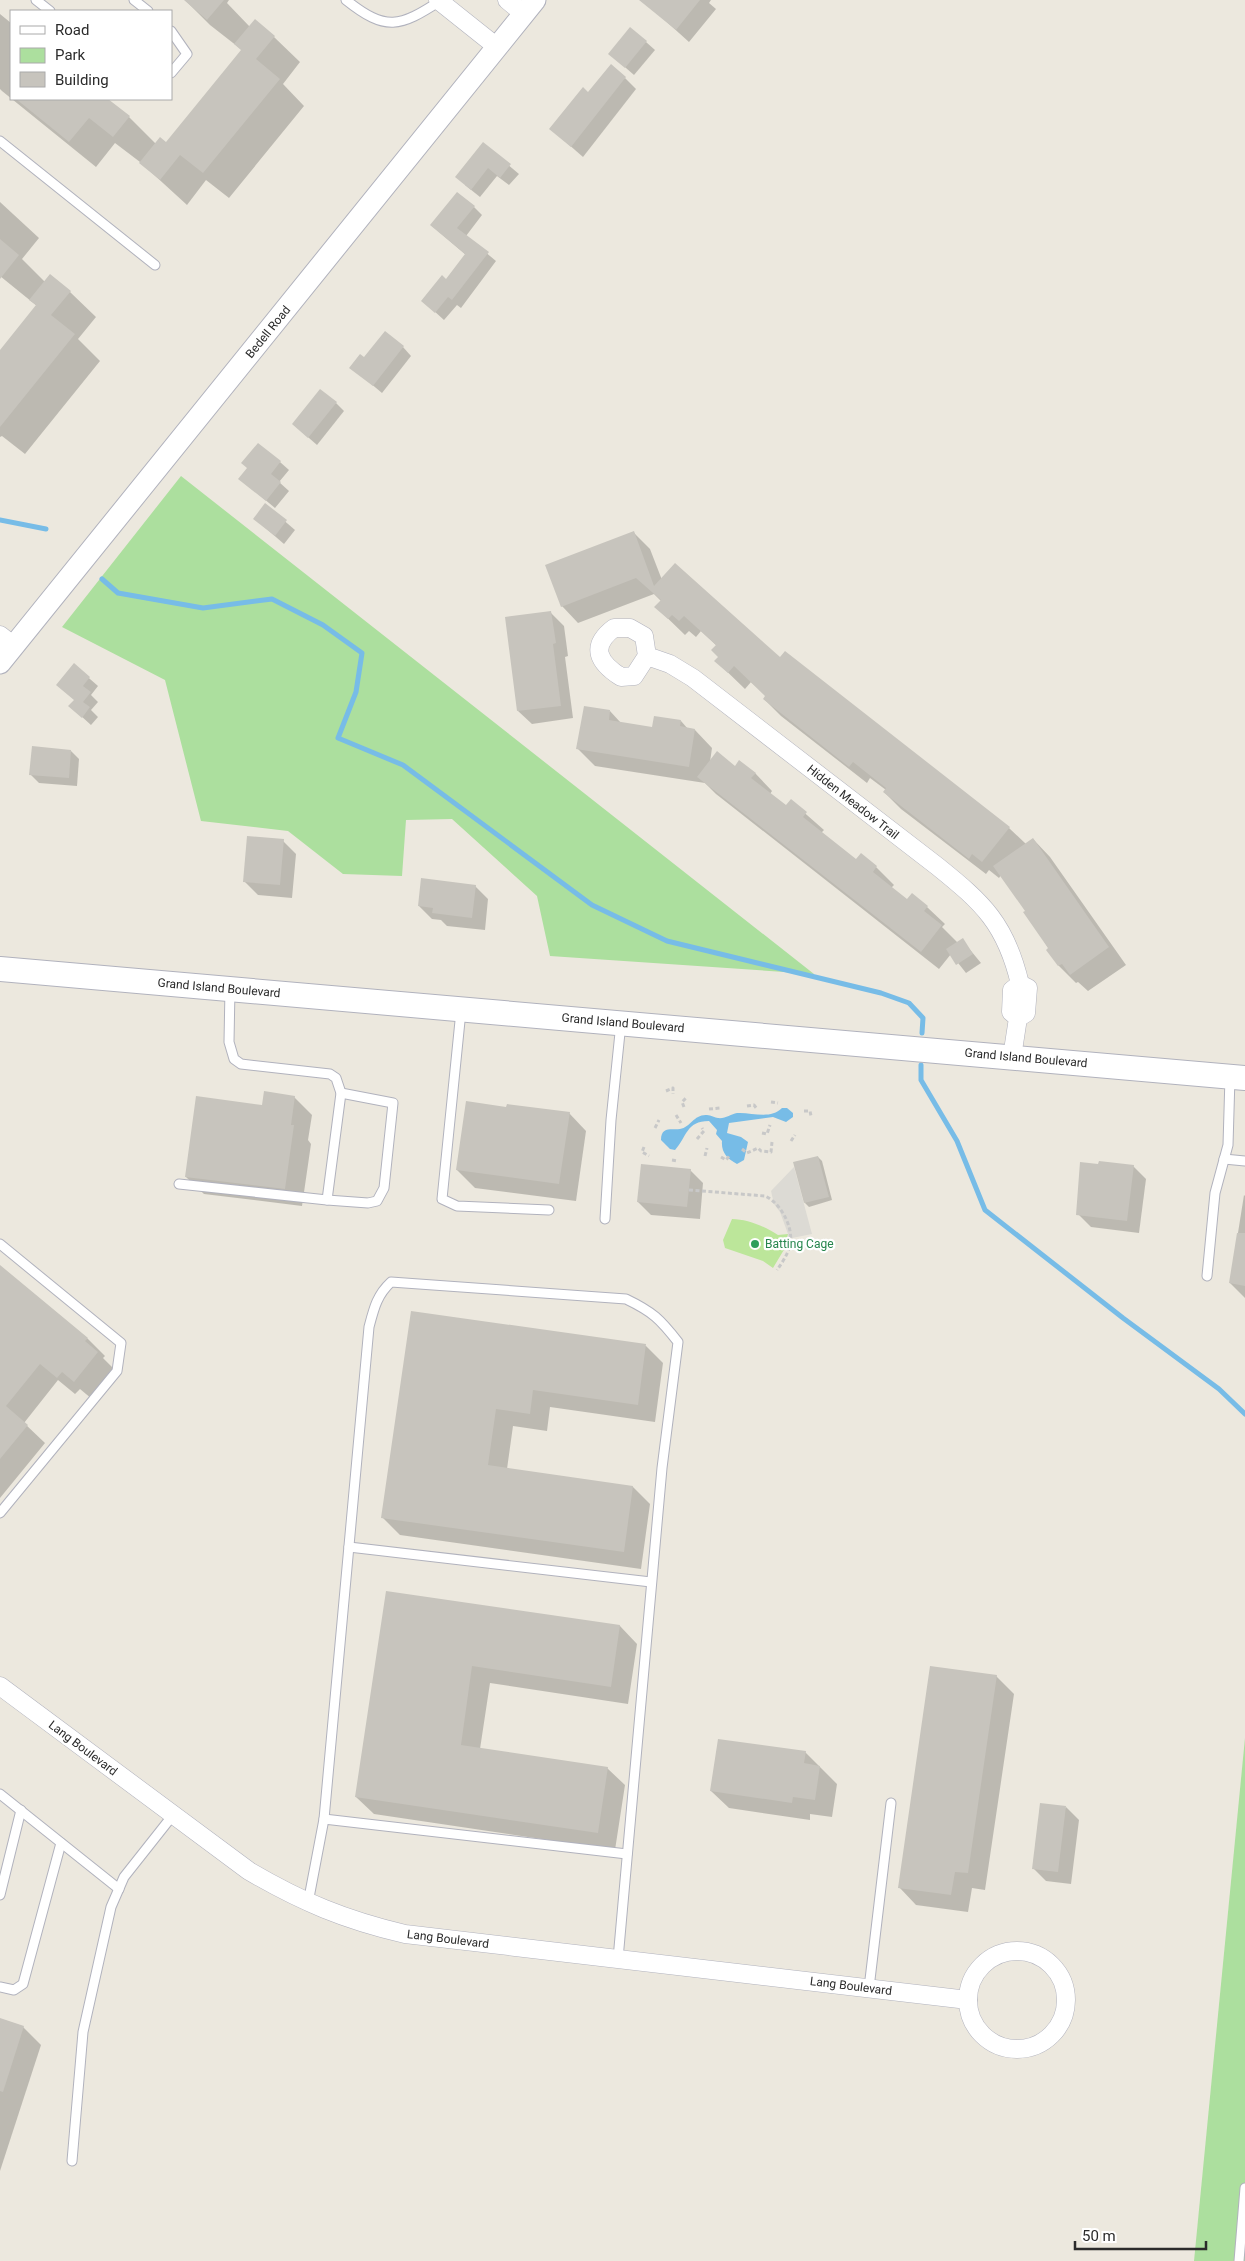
<svg xmlns="http://www.w3.org/2000/svg" width="1245" height="2261" font-family="Roboto,sans-serif">
<rect width="100%" height="100%" fill="#ece8de"/>
<g fill="#acdf9e">
<polygon points="181,476 814,974 550,956 537,896 452,819 406,820 402,876 343,874 288,831 201,821 165,680 62,627"/>
<polygon points="1245,1738 1245,2261 1194,2261"/>
</g>
<path fill="#bce69a" d="M732,1219C747,1219 766,1227 778,1235L788,1234L785,1248L773,1268L763,1261L725,1248L723,1240Z"/>
<polygon fill="#dcdad4" points="794,1167 812,1234 787,1239 788,1234 780,1212 774,1204 771,1191"/>
<path fill="#77bce7" d="M782,1108H787L793,1113V1117L786,1122L773,1117L729,1123L727,1133L741,1137L748,1142L744,1160L737,1164C727,1159 721,1152 722,1141L716,1134L717,1130L709,1121C686,1121 687,1137 675,1150L670,1149L661,1140C661,1126 671,1130 680,1129C691,1127 694,1114 707,1115C711,1115 715,1118 718,1118C725,1119 731,1114 737,1113C752,1112 770,1120 782,1108Z"/>
<g fill="#0003">
<polygon points="185,0 229,0 227,3 250,27 274,37 300,62 283,84 304,106 229,198 206,180 187,205 140,162 115,143 96,167 2,91 0,89 0,14 11,23 11,99 92,99 99,105 106,99 129,117 156,144 166,144 242,50 210,25"/>
<polygon points="654,0 711,0 709,3 716,9 689,42 649,6"/>
<polygon points="646,42 655,50 634,75 610,54"/>
<polygon points="625,78 636,89 583,157 551,129"/>
<polygon points="483,144 519,174 509,185 497,176 480,197 465,185"/>
<polygon points="0,202 39,238 22,259 45,282 70,292 96,317 78,339 100,361 25,454 2,436 0,437 0,352 37,306 0,276"/>
<polygon points="474,207 482,215 466,236 496,261 461,308 457,305 444,320 423,301 446,281 466,255 431,225"/>
<polygon points="403,347 411,356 382,393 351,367 364,359"/>
<polygon points="336,403 344,411 317,445 293,424"/>
<polygon points="280,462 289,470 279,482 289,491 275,508 240,479"/>
<polygon points="266,505 295,530 284,544 255,519"/>
<polygon points="633,532 650,549 662,580 780,659 1009,828 1026,844 1033,839 1050,857 1126,965 1088,991 1078,982 1076,983 1059,966 1026,911 1001,875 999,878 989,870 986,874 901,809 884,792 886,790 870,778 867,783 781,716 764,699 767,696 751,682 745,689 716,661 720,657 717,646 701,631 696,637 689,631 685,635 656,607 661,601 654,594 578,623 562,606"/>
<polygon points="551,613 564,626 568,656 565,657 573,718 532,724 518,711"/>
<polygon points="74,665 98,686 91,695 98,702 91,710 98,717 91,725 70,706 75,700 58,685"/>
<polygon points="610,711 621,723 653,728 681,721 688,729 695,730 712,748 710,762 755,773 772,791 770,794 786,807 791,801 824,830 821,833 856,861 861,855 876,867 894,885 891,888 908,901 912,895 927,907 945,924 942,927 958,943 962,940 981,963 966,973 951,954 939,969 716,794 705,783 595,766 577,748"/>
<polygon points="71,751 79,759 77,786 39,783 31,775"/>
<polygon points="283,841 296,854 292,898 258,895 245,882"/>
<polygon points="475,886 488,899 485,930 447,926 441,920 432,919 419,906"/>
<polygon points="294,1097 312,1115 308,1140 311,1144 302,1206 204,1194 186,1177 263,1106"/>
<polygon points="507,1108 569,1113 586,1131 576,1201 475,1188 457,1170"/>
<polygon points="818,1157 822,1161 832,1200 809,1207 805,1203"/>
<polygon points="1133,1166 1146,1179 1139,1233 1091,1227 1078,1214"/>
<polygon points="690,1170 703,1183 700,1219 651,1215 638,1202"/>
<polygon points="1244,1195 1245,1196 1245,1298 1230,1283"/>
<polygon points="0,1267 88,1339 105,1356 103,1358 115,1370 92,1399 80,1389 75,1394 58,1380 24,1423 45,1443 0,1498"/>
<polygon points="412,1313 646,1346 663,1363 655,1422 550,1407 547,1431 513,1426 507,1469 633,1487 650,1504 641,1569 400,1535 383,1518"/>
<polygon points="387,1592 620,1626 637,1644 628,1704 490,1683 480,1749 607,1768 625,1785 615,1850 374,1814 356,1797"/>
<polygon points="996,1676 1014,1694 985,1890 972,1888 968,1912 916,1905 899,1887"/>
<polygon points="805,1752 837,1784 832,1817 810,1814 810,1820 729,1808 711,1791"/>
<polygon points="1066,1807 1079,1820 1071,1884 1046,1881 1033,1868"/>
<polygon points="0,2020 23,2027 41,2045 0,2171"/>
</g>
<g fill="none" stroke-linecap="round" stroke-linejoin="round">
<g stroke="#77bce7" stroke-width="5">
<polyline points="0,520 46,529"/>
<polyline points="102,579 118,593 203,608 272,599 323,625 362,653 356,692 338,738 403,765 592,905 667,941 881,993 909,1003 923,1018 922,1033"/>
<polyline points="921,1065 921,1080 957,1141 985,1210 1123,1318 1219,1389 1245,1414"/>
</g>
</g>
<g fill="#c7c4bd">
<polygon points="184,0 224,0 207,20"/>
<polygon points="639,0 700,0 676,30"/>
<polygon points="255,19 275,36 256,59 280,79 203,173 180,155 160,180 139,163 160,137 166,142 241,50 234,44"/>
<polygon points="630,27 647,41 625,68 608,54"/>
<polygon points="611,64 626,77 571,147 549,129 583,87 588,92"/>
<polygon points="16,99 108,99 130,116 113,137 89,118 69,142"/>
<polygon points="483,142 511,164 500,178 488,168 471,190 455,177"/>
<polygon points="457,192 475,206 457,228 489,252 452,300 448,297 435,313 421,301 442,275 446,279 465,254 430,225"/>
<polygon points="0,239 19,255 0,279"/>
<polygon points="50,274 71,291 51,315 75,334 0,427 0,350 36,305 29,300"/>
<polygon points="385,331 404,346 373,386 349,368 360,354 364,357"/>
<polygon points="320,389 337,402 308,438 292,424"/>
<polygon points="258,443 281,461 271,474 281,482 266,501 238,479 247,468 241,463"/>
<polygon points="265,503 287,520 275,536 253,519"/>
<polygon points="634,531 654,586 675,563 780,657 785,651 1010,827 982,862 972,854 969,859 883,792 886,788 853,762 849,767 763,699 765,696 734,666 728,673 714,661 718,657 711,650 716,645 684,616 679,621 672,615 668,619 654,607 661,600 636,578 561,607 545,565"/>
<polygon points="551,611 556,643 553,644 561,706 517,711 505,617"/>
<polygon points="74,663 90,677 83,686 91,692 83,702 90,707 82,718 68,706 74,700 56,685"/>
<polygon points="584,706 610,710 609,720 652,727 654,716 681,720 680,726 695,729 689,767 576,749"/>
<polygon points="32,746 71,750 69,778 29,775"/>
<polygon points="717,751 735,766 739,760 756,773 751,778 786,805 791,799 807,812 803,817 856,859 861,853 877,866 873,872 907,899 912,893 928,906 924,911 942,925 921,952 697,777"/>
<polygon points="247,836 284,839 280,885 243,882"/>
<polygon points="1033,838 1109,947 1070,975 1062,964 1058,966 1046,950 1048,948 1023,912 1025,911 993,866"/>
<polygon points="421,878 476,885 472,918 432,913 433,908 418,906"/>
<polygon points="963,938 973,954 956,965 946,949"/>
<polygon points="264,1091 295,1096 291,1125 294,1125 285,1189 185,1177 196,1096 262,1105"/>
<polygon points="466,1101 506,1107 507,1104 570,1112 559,1184 456,1170"/>
<polygon points="818,1156 829,1197 804,1203 793,1162"/>
<polygon points="1099,1161 1134,1165 1127,1221 1076,1215 1080,1162 1098,1164"/>
<polygon points="641,1164 691,1169 687,1207 637,1202"/>
<polygon points="1237,1233 1245,1233 1245,1286 1229,1283"/>
<polygon points="0,1265 88,1338 85,1341 98,1352 74,1382 62,1372 57,1378 40,1364 6,1406 28,1425 0,1459"/>
<polygon points="411,1311 646,1344 638,1405 533,1390 530,1414 496,1409 488,1465 633,1486 624,1552 381,1518"/>
<polygon points="386,1591 620,1625 611,1687 472,1666 461,1745 608,1767 598,1833 355,1797"/>
<polygon points="930,1666 997,1675 968,1873 955,1872 951,1895 898,1888"/>
<polygon points="718,1739 806,1751 804,1763 820,1766 815,1800 793,1797 792,1803 710,1791"/>
<polygon points="1040,1803 1066,1806 1058,1872 1032,1869"/>
<polygon points="0,2018 24,2026 3,2092 0,2091"/>
</g>
<g fill="none" stroke-linecap="round" stroke-linejoin="round">
<defs>
<g id="service">
<polyline points="36,0 50,11"/>
<polyline points="134,0 148,11"/>
<path d="M346,0C386,32 400,27 440,1"/>
<polyline points="171,31 187,54 171,73"/>
<polyline points="0,141 155,265"/>
<polyline points="461,1011 442,1199 457,1206 549,1210"/>
<polyline points="1224,1159 1245,1161"/>
<polyline points="179,1184 327,1200 341,1093 336,1078 330,1074 241,1064 234,1059 229,1042 230,989"/>
<polyline points="327,1200 368,1203 377,1201 384,1188 393,1103 341,1093"/>
<polyline points="605,1219 611,1120 621,1023"/>
<polyline points="0,1244 121,1343 117,1371 0,1513"/>
<polyline points="1207,1276 1215,1193 1228,1145 1230,1077"/>
<polyline points="349,1547 651,1582"/>
<polyline points="0,1794 119,1889"/>
<path d="M324,1819L369,1327C374,1308 377,1295 391,1282L626,1299C653,1312 660,1319 678,1342L662,1468L618,1959"/>
<polyline points="0,1895 21,1810"/>
<polyline points="308,1903 324,1819 627,1854"/>
<polyline points="0,1987 14,1990 23,1984 61,1843"/>
<polyline points="869,1988 891,1803"/>
<polyline points="72,2161 83,2032 111,1907 124,1877 173,1815"/>
<polyline points="1239,2261 1245,2188"/>
</g>
<g id="minor">
<polyline points="438,0 497,47"/>
<polyline points="507,0 524,14"/>
<polyline points="0,635 14,646"/>
<path d="M647,656L644,636L630,628H614C589,647 599,663 621,677L634,676L647,656L670,664L693,678L937,866C983,903 1006,924 1020,984"/>
<polyline points="1012,1057 1018,1018 1026,1013 1028,988 1020,984 1012,990 1011,1012 1018,1018"/>
<path d="M0,1686L249,1871C302,1902 345,1920 405,1934L968,2000"/>
<circle cx="1017" cy="2000" r="49"/>
</g>
<polyline id="tertiary" points="0,663 535,0"/>
<polyline id="secondary" points="0,969 1245,1078"/>
</defs>
<use href="#service" stroke="#b1b2bd" stroke-width="11"/>
<use href="#minor" stroke="#b1b2bd" stroke-width="19"/>
<use href="#tertiary" stroke="#b1b2bd" stroke-width="23"/>
<use href="#secondary" stroke="#b1b2bd" stroke-width="26"/>
<g stroke="#c8c8c8" stroke-width="3" stroke-dasharray="4 2.5" stroke-linecap="butt">
<polyline points="666,1091 673,1088 673,1094"/>
<polyline points="771,1102 778,1103"/>
<polyline points="747,1106 754,1105 757,1109"/>
<polyline points="684,1107 682,1102 686,1098"/>
<polyline points="709,1109 720,1108"/>
<polyline points="804,1111 810,1111 811,1116"/>
<polyline points="676,1115 681,1123"/>
<polyline points="655,1128 659,1120"/>
<polyline points="762,1133 767,1134 770,1125"/>
<polyline points="697,1139 704,1131 702,1128"/>
<polyline points="791,1141 795,1135"/>
<polyline points="644,1147 642,1152 649,1156"/>
<polyline points="742,1149 747,1153 758,1148 761,1151 771,1152 772,1142"/>
<polyline points="705,1156 707,1148"/>
<polyline points="721,1157 726,1160 730,1155"/>
<polyline points="672,1160 678,1161"/>
<path d="M689,1190L765,1196C781,1203 794,1228 790,1245C788,1254 782,1263 777,1270"/>
</g>
<use href="#service" stroke="#fff" stroke-width="9"/>
<use href="#minor" stroke="#fff" stroke-width="18"/>
<use href="#tertiary" stroke="#fff" stroke-width="21"/>
<use href="#secondary" stroke="#fff" stroke-width="24"/>
</g>
<circle fill="#2e9e5b" stroke="#fff" stroke-width="2" cx="755" cy="1244" r="5"/>
<g text-anchor="middle" stroke-width="4.5" stroke-linejoin="round" paint-order="stroke">
<g font-size="12" fill="#2b2b2b" stroke="#fff">
<text transform="translate(268 332) rotate(-51)" y="4">Bedell Road</text>
<text transform="translate(853 802) rotate(38)" y="4">Hidden Meadow Trail</text>
<text transform="translate(219 988) rotate(5)" y="4">Grand Island Boulevard</text>
<text transform="translate(623 1023) rotate(5)" y="4">Grand Island Boulevard</text>
<text transform="translate(1026 1058) rotate(5)" y="4">Grand Island Boulevard</text>
<text transform="translate(83 1748) rotate(37)" y="4">Lang Boulevard</text>
<text transform="translate(448 1939) rotate(7)" y="4">Lang Boulevard</text>
<text transform="translate(851 1986) rotate(7)" y="4">Lang Boulevard</text>
</g>
<g font-size="12" fill="#27864d" stroke="#fff" text-anchor="start">
<text x="765" y="1248">Batting Cage</text>
</g>
</g>
<rect x="10" y="10" width="162" height="90" fill="#ffffff" stroke="#aaaaaa"/>
<rect x="20" y="26" width="25" height="8" fill="#ffffff" stroke="#aaaaaa"/>
<text x="55" y="35" font-size="15" fill="#2b2b2b">Road</text>
<rect x="20" y="48" width="25" height="15" fill="#acdf9e" stroke="#aaaaaa"/>
<text x="55" y="60" font-size="15" fill="#2b2b2b">Park</text>
<rect x="20" y="72" width="25" height="15" fill="#c7c4bd" stroke="#aaaaaa"/>
<text x="55" y="85" font-size="15" fill="#2b2b2b">Building</text>
<path d="M1075 2241v8h131v-8" fill="none" stroke="#2b2b2b" stroke-width="2.5"/>
<text x="1082" y="2241" font-size="15" fill="#2b2b2b" stroke="#ffffff" stroke-width="4" paint-order="stroke">50 m</text>
</svg>
